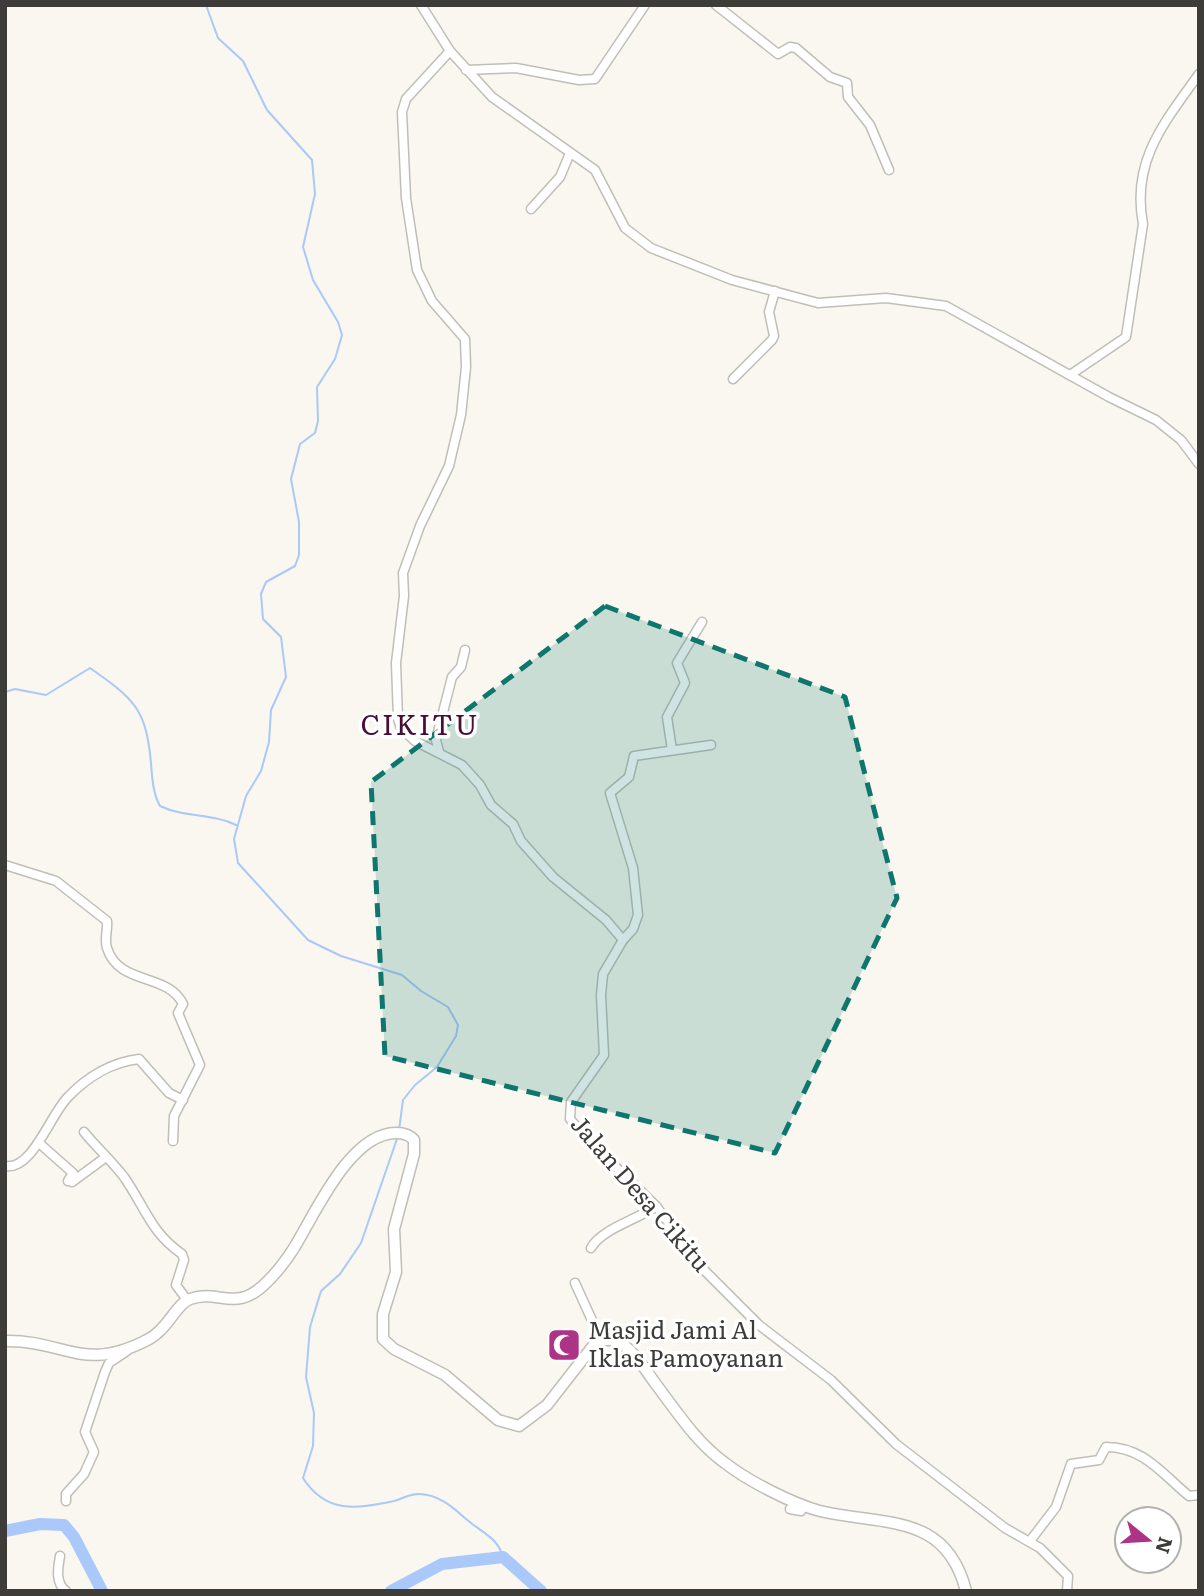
<svg xmlns="http://www.w3.org/2000/svg" width="1204" height="1596" font-family="Literata,serif">
<rect width="100%" height="100%" fill="#f9f7ef"/>
<g fill="none" stroke-linecap="round" stroke-linejoin="round">
<g stroke="#aac8f9" stroke-width="2">
<polyline points="206,5 218,38 243,61 267,110 312,160 315,194 303,247 313,280 338,322 342,335 335,359 317,387 318,421 315,433 300,444 291,479 299,522 299,555 295,566 266,582 261,594 263,619 281,637 286,677 271,710 269,742 261,771 246,796 234,839 238,863 308,940 341,956 402,975 421,991 448,1007 458,1025 456,1036 437,1067 415,1085 403,1100 399,1130"/>
<path d="M5,692L15,689L46,695L90,668C134,699 146,708 151,763C152,777 153,794 160,806C185,818 212,813 236,825"/>
<path d="M398,1136L361,1243L340,1274L321,1291L310,1327L306,1377L314,1413L313,1446L303,1478C326,1514 356,1509 394,1501C402,1499 411,1493 420,1494C442,1495 456,1511 471,1523C485,1534 498,1539 503,1557"/>
</g>
<g stroke="#aac8f9" stroke-width="12">
<polyline points="5,1531 40,1524 64,1525 74,1537 102,1591"/>
<polyline points="391,1591 442,1564 503,1557 541,1591"/>
</g>
<defs>
<g id="minor">
<polyline points="421,5 450,51 492,97 595,170 625,228 651,248 732,280 818,303 886,298 946,306 1109,397 1156,420 1181,440 1199,464"/>
<polyline points="716,5 778,54 790,47 796,48 830,77 847,83 848,97 870,125 889,170"/>
<polyline points="450,51 406,99 402,112 406,198 417,270 432,301 465,339 466,367 461,415 449,466 420,526 403,573 404,596 396,663 398,719 401,728 415,741 462,765 480,785 491,805 513,824 521,841 553,877 606,920 623,940"/>
<polyline points="466,70 516,68 579,80 595,79 645,5"/>
<polyline points="531,209 560,177 570,153"/>
<path d="M1070,375L1126,337L1143,224C1131,161 1164,123 1199,74"/>
<polyline points="733,379 772,340 774,336 769,312 775,291"/>
<polyline points="711,745 634,756 629,777 610,793 633,868 638,915 633,929 623,940 603,974 601,995 604,1055 571,1102 570,1119 588,1140 656,1206 705,1271 759,1325 831,1380 896,1444 1005,1528 1040,1548 1068,1576 1067,1591"/>
<polyline points="672,750 667,717 685,683 677,663 702,622"/>
<polyline points="439,752 436,740 440,724 452,677 461,667 465,650"/>
<path d="M5,865L56,881L107,921C108,930 104,939 107,948C119,986 167,972 183,1004L178,1013L200,1065L174,1116L173,1141"/>
<path d="M84,1132C97,1148 112,1161 124,1177C145,1207 151,1233 182,1254L184,1260L176,1285L187,1300"/>
<polyline points="39,1143 73,1173 68,1181"/>
<path d="M5,1166C32,1171 50,1115 68,1097C87,1077 112,1062 139,1059L169,1093L183,1100"/>
<polyline points="72,1182 106,1157"/>
<path d="M591,1248C601,1229 637,1220 656,1206"/>
<polyline points="575,1283 601,1340"/>
<polyline points="66,1501 66,1494 84,1474 94,1452 85,1432 105,1372 109,1363 127,1351"/>
<polyline points="790,1509 801,1511 804,1505"/>
<path d="M1030,1541L1056,1507L1071,1464L1099,1460L1106,1447C1144,1447 1162,1474 1189,1496L1199,1495"/>
<path d="M60,1556C58,1568 55,1583 66,1591"/>
</g>
<path id="major" d="M5,1341C66,1340 83,1374 149,1339C168,1329 176,1304 190,1299C220,1288 235,1315 268,1281C278,1271 287,1259 294,1248C315,1214 350,1133 396,1133C403,1133 409,1134 414,1140V1154L394,1229L396,1272L383,1314V1339L394,1349L445,1375L498,1420L519,1426L547,1405L593,1346L601,1340H616C633,1349 644,1368 655,1383C677,1412 696,1442 725,1463C748,1481 793,1504 820,1511C884,1526 946,1512 966,1591"/>
</defs>
<use href="#minor" stroke="#c1beb7" stroke-width="11"/>
<use href="#major" stroke="#c1beb7" stroke-width="13"/>
<use href="#minor" stroke="#fff" stroke-width="8"/>
<use href="#major" stroke="#fff" stroke-width="10"/>
</g>
<path fill="#0f766e" fill-opacity="0.2" stroke="#0f766e" stroke-width="5" stroke-dasharray="14 9" stroke-linejoin="round" d="M605,606L845,697L897,898L775,1153L385,1056L371,782Z"/>
<defs>
<symbol id="mosque-square" viewBox="-11 -11 22 22"><rect x="-9" y="-9" width="18" height="18" rx="4" fill="#ad3386" stroke="#fff"/><path d="M3.5-4.9A6 6 0 1 0 3.5 4.9A5 5 0 1 1 3.5-4.9Z" fill="#fff"/></symbol>
</defs>
<g fill-rule="evenodd">
<use href="#mosque-square" x="545" y="1326" width="38" height="38"/>
</g>
<g text-anchor="middle" stroke-width="7" stroke-linejoin="round" paint-order="stroke">
<g font-size="24" fill="#3d3c39" stroke="#fff">
<text transform="translate(640 1194) rotate(49)" y="8">Jalan Desa Cikitu</text>
</g>
<g font-size="24" fill="#3d3c39" stroke="#fff" text-anchor="start">
<text x="588" y="1339">Masjid Jami Al<tspan x="588" dy="28">Iklas Pamoyanan</tspan></text>
</g>
<g font-size="28" letter-spacing="2" fill="#490e36" stroke="#fff">
<text x="420" y="735">CIKITU</text>
</g>
</g>
<rect width="1204" height="1596" fill="none" stroke="#3d3c39" stroke-width="14"/>
<g transform="translate(1148 1540) rotate(108)"><circle r="33" fill="#ffffff" stroke="#b1b1b0" stroke-width="2"/>
<path d="M0-5L12 26L0 18L-12 26Z" fill="#ad3386"/>
<text y="-10" font-size="19" font-weight="bold" text-anchor="middle" fill="#3d3c39">N</text>
</g>
</svg>
